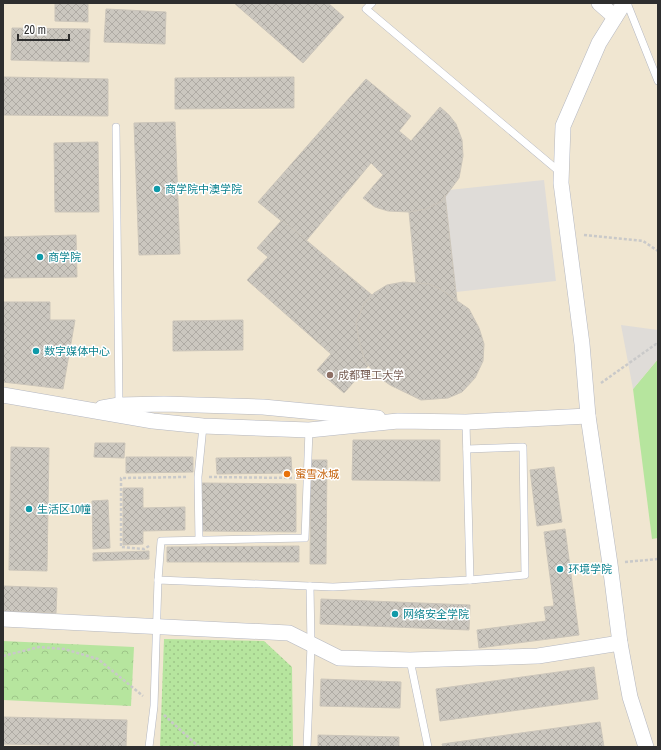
<svg xmlns="http://www.w3.org/2000/svg" width="661" height="750" font-family="'Archivo Narrow','Noto Sans SC',sans-serif">
<defs>
<pattern id="forest-crowns" width="20" height="18" patternUnits="userSpaceOnUse"><rect width="20" height="18" fill="#b6e59e"/><path d="M2 6a3 3 0 1 1 6 0M12 15a3 3 0 1 1 6 0" fill="none" stroke="#9dc588"/></pattern>
<pattern id="park-dots" width="8" height="8" patternUnits="userSpaceOnUse"><rect width="8" height="8" fill="#b6e59e"/><path d="M2 2h.1M6 6h.1" fill="none" stroke="#9dc588" stroke-width="1.8" stroke-linecap="round"/></pattern>
<pattern id="building-cross-hatch" width="8" height="8" patternUnits="userSpaceOnUse"><rect width="8" height="8" fill="#cbc7bf"/><path d="M0 0l8 8M0 8l8-8" fill="none" stroke="#afaba4"/></pattern>
</defs>
<rect width="100%" height="100%" fill="#efe9e1"/>
<rect fill="#f0e6d1" x="3" y="3" width="655" height="744"/>
<polygon fill="#b6e59e" points="658,359 658,538 652,539 633,389"/>
<polygon fill="url(#forest-crowns)" points="3,641 134,647 131,706 3,700"/>
<polygon fill="url(#park-dots)" points="164,639 264,641 292,667 293,747 160,747"/>
<g fill="#dfdcd8">
<polygon points="544,180 556,281 456,292 445,195 449,190"/>
<polygon points="621,325 658,330 658,359 633,389"/>
</g>
<g fill="url(#building-cross-hatch)" stroke="#cbc5ba">
<polygon points="55,3 88,3 88,22 55,21"/>
<polygon points="234,3 328,3 344,17 303,63"/>
<polygon points="106,9 166,12 165,44 104,42"/>
<polygon points="12,28 90,29 89,62 11,60"/>
<polygon points="3,77 108,79 108,116 3,115"/>
<polygon points="294,77 294,108 175,109 175,78"/>
<polygon points="366,79 411,116 399,131 411,141 440,107 449,115 456,124 462,140 463,156 459,178 442,201 426,209 409,212 388,211 375,207 363,198 383,175 371,163 306,241 258,202"/>
<polygon points="175,122 180,254 139,255 134,123"/>
<polygon points="98,142 99,212 55,212 54,143"/>
<polygon points="445,195 456,292 457,300 440,289 429,284 416,283 409,212 426,209 442,201"/>
<polygon points="282,220 372,295 364,304 356,323 359,340 365,361 368,366 344,393 317,370 331,354 247,280 268,257 257,248"/>
<polygon points="76,235 77,277 3,278 3,237"/>
<polygon points="403,282 429,284 440,289 469,309 479,328 484,344 483,361 475,378 462,392 448,398 421,400 390,385 376,375 365,361 359,340 356,323 364,304 374,293 387,285"/>
<polygon points="3,302 50,302 50,320 75,320 63,389 3,382"/>
<polygon points="243,320 243,350 173,351 173,321"/>
<polygon points="353,440 440,440 440,481 352,480"/>
<polygon points="95,443 125,443 124,458 94,457"/>
<polygon points="11,447 49,448 47,571 9,570"/>
<polygon points="126,457 193,457 193,472 126,473"/>
<polygon points="291,457 292,473 217,474 216,458"/>
<polygon points="311,460 327,460 326,564 310,564"/>
<polygon points="554,467 562,522 537,526 530,470"/>
<polygon points="202,483 296,484 296,532 202,531"/>
<polygon points="123,488 143,488 143,508 185,507 185,530 143,531 143,544 123,545"/>
<polygon points="108,500 110,548 93,549 92,501"/>
<polygon points="565,529 579,635 479,648 477,630 546,621 544,607 554,606 544,532"/>
<polygon points="299,546 299,562 167,562 167,547"/>
<polygon points="149,551 149,559 93,561 93,553"/>
<polygon points="3,586 57,588 56,613 3,611"/>
<polygon points="321,599 470,605 469,630 320,624"/>
<polygon points="594,667 598,699 440,721 436,689"/>
<polygon points="321,679 401,682 400,708 320,706"/>
<polygon points="3,717 127,720 126,747 3,744"/>
<polygon points="600,722 604,747 443,747 442,744"/>
<polygon points="318,735 399,737 399,747 318,747"/>
</g>
<g fill="none" stroke-linecap="round" stroke-linejoin="round">
<defs>
<g id="lane">
<polyline points="372,3 366,9 561,173"/>
<polyline points="627,3 658,81"/>
<polyline points="116,127 119,407"/>
<polyline points="467,449 523,447 525,575 470,580"/>
<polyline points="199,540 198,477 203,426"/>
<polyline points="158,580 161,541 305,538 309,430"/>
<polyline points="410,660 428,747"/>
<polyline points="149,747 154,706 158,580 333,587 470,580 466,422"/>
<polyline points="307,747 311,645 310,586"/>
</g>
<g id="street">
<polyline points="599,3 615,17"/>
<polyline points="624,3 599,43 563,126 561,183 582,344 588,416 610,564 620,643 630,697 646,747"/>
<polyline points="3,395 153,421 203,426 309,430 398,421 466,422 588,416"/>
<polyline points="102,408 119,405 164,404 263,407 378,418"/>
<polyline points="3,619 289,633 339,658 410,660 538,656 620,643"/>
</g>
</defs>
<use href="#lane" stroke="#b4b7c1" stroke-width="8"/>
<use href="#street" stroke="#b4b7c1" stroke-width="16"/>
<g stroke="#c9c9c9" stroke-width="2.5" stroke-dasharray="3 2" stroke-linecap="butt">
<polyline points="584,235 643,241 658,251"/>
<polyline points="601,383 656,344 658,345"/>
<polyline points="209,477 296,478"/>
<polyline points="149,546 144,549 121,547 121,478 186,477"/>
<polyline points="625,562 658,559"/>
<polyline points="3,656 39,647 64,649 98,659 143,696"/>
<polyline points="164,715 199,747"/>
</g>
<use href="#lane" stroke="#fff" stroke-width="7"/>
<use href="#street" stroke="#fff" stroke-width="15"/>
</g>
<g fill="#0f9aa8" stroke="#fff" stroke-width="1.5">
<circle cx="157" cy="189" r="4"/>
<circle cx="40" cy="257" r="4"/>
<circle cx="36" cy="351" r="4"/>
<circle cx="29" cy="509" r="4"/>
<circle cx="560" cy="569" r="4"/>
<circle cx="395" cy="614" r="4"/>
</g>
<circle fill="#8d6e63" stroke="#fff" stroke-width="1.5" cx="330" cy="375" r="4"/>
<circle fill="#e8710a" stroke="#fff" stroke-width="1.5" cx="287" cy="474" r="4"/>
<g text-anchor="middle" stroke-width="3" stroke-linejoin="round" paint-order="stroke">
<g font-size="11" fill="#0d838f" stroke="#fff" text-anchor="start">
<text x="165" y="193">商学院中澳学院</text>
<text x="48" y="261">商学院</text>
<text x="44" y="355">数字媒体中心</text>
<text x="37" y="513">生活区10幢</text>
<text x="568" y="573">环境学院</text>
<text x="403" y="618">网络安全学院</text>
</g>
<g font-size="11" fill="#785e54" stroke="#fff" text-anchor="start">
<text x="338" y="379">成都理工大学</text>
</g>
<g font-size="11" fill="#c56008" stroke="#fff" text-anchor="start">
<text x="295" y="478">蜜雪冰城</text>
</g>
</g>
<rect width="661" height="750" fill="none" stroke="#2e2e2e" stroke-width="8"/>
<path d="M18 34v6h51v-6" fill="none" stroke="#2e2e2e" stroke-width="2"/>
<text x="24" y="34" font-size="12" fill="#2e2e2e" stroke="#ffffff" stroke-width="3" paint-order="stroke">20 m</text>
</svg>
